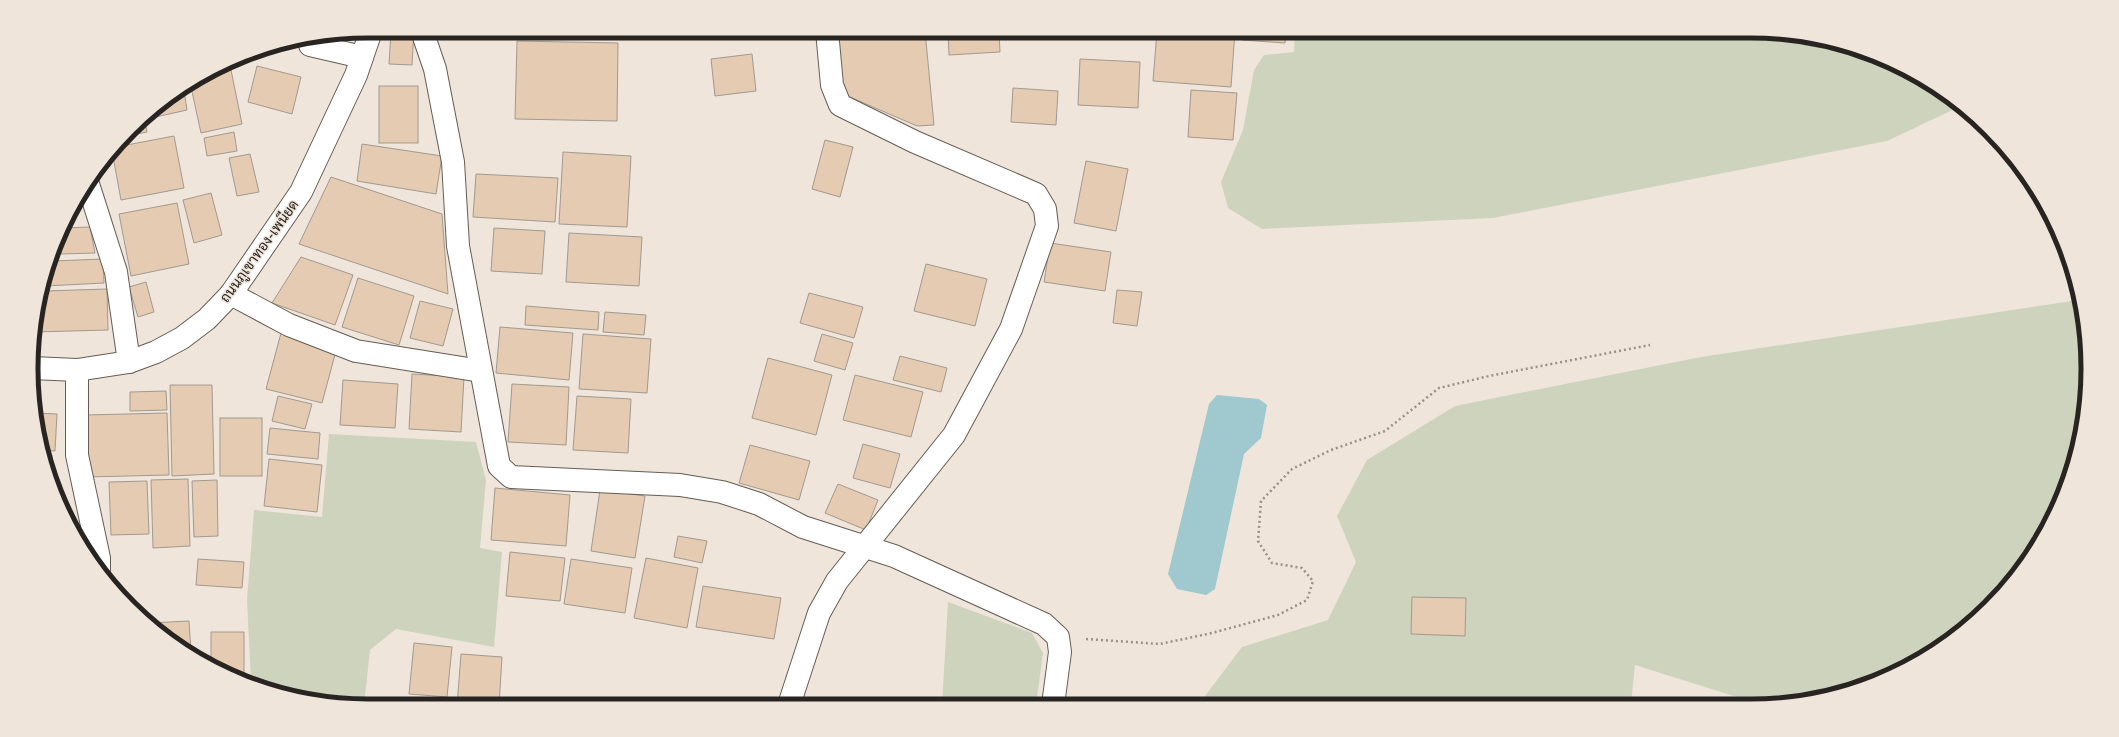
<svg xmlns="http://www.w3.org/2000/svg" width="2119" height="737" font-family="'DejaVu Sans',Sarabun,sans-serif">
<rect width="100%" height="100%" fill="#efe5db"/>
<g fill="#ced3be">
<polygon points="1295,31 1751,31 1838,42 1900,66 1961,106 1887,141 1493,218 1262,229 1228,208 1221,182 1243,130 1254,70 1264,55 1294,52"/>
<polygon points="2079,300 2085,324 2087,390 2077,456 2043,537 1973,622 1900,671 1795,703 1756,703 1635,665 1631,703 1206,704 1205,696 1242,647 1328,620 1356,562 1337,516 1367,460 1455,406 1701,357"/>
<polygon points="329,434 476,442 486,480 480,548 502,552 494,647 396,629 370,650 364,705 281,695 251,681 247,600 254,510 322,517"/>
<polygon points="948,602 1032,633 1043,653 1036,705 942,705"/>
</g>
<polygon fill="#9fc9ce" points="1217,395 1259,399 1267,405 1261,438 1244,454 1215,589 1206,595 1177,589 1168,574 1209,404"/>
<g fill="#e4cbb1" stroke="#a29990">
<polygon points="391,31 414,31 412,65 389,64"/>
<polygon points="474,31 518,31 517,34 474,33"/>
<polygon points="837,31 925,31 934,125 917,126 843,94"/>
<polygon points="948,31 999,31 1000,52 949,55"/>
<polygon points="1157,31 1235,31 1231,87 1153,81"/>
<polygon points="1242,31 1286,31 1285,43 1242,40"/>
<polygon points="517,41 618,43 617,121 515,119"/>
<polygon points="752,54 756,91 715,96 711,59"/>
<polygon points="1080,59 1140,62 1138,108 1078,105"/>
<polygon points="257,66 301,77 292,114 248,102"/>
<polygon points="231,70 242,124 201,133 191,87 213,73"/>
<rect x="379" y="86" width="39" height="57"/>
<polygon points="1013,88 1058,91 1056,125 1011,122"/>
<polygon points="1191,90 1237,93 1233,140 1188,137"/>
<polygon points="184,91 187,110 151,118 150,113"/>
<polygon points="144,117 147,132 126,136"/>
<polygon points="234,132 237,151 207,156 204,138"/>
<polygon points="174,136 184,188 121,200 112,151 116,147"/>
<polygon points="825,140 853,147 840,197 812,189"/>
<polygon points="362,144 442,156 436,194 357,181"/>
<polygon points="563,152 631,156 627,227 559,224"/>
<polygon points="250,154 259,192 237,196 229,158"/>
<polygon points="1086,161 1128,169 1116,231 1074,223"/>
<polygon points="476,174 558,178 555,222 473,217"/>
<polygon points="331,177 442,214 448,294 299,244"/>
<polygon points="211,193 222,235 194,243 183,200"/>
<polygon points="177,203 189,264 131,276 119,214"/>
<polygon points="90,227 95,253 61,254 61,236 63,228"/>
<polygon points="494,228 545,231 542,274 491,271"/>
<polygon points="569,233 642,237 639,286 566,282"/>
<polygon points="1050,243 1111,252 1105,291 1044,282"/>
<polygon points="301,257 353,275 335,325 272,303"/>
<polygon points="103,259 104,283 46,286 53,261"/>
<polygon points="926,264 987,279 975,326 914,311"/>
<polygon points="358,278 414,296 399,345 342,327"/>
<polygon points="146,282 154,312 138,317 129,287"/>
<polygon points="107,289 108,330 34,332 34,325 44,291"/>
<polygon points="1117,290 1142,292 1137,326 1113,323"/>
<polygon points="809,293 863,307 854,338 800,323"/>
<polygon points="420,301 453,309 443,346 410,338"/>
<polygon points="526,306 599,312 598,330 525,325"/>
<polygon points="605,312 646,315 644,335 603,332"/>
<polygon points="500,327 573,333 569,380 496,373"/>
<polygon points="281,333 337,347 322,403 266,389"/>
<polygon points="583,334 651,339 647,393 579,389"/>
<polygon points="822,334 853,343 845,370 814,361"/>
<polygon points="900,356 947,368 941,392 893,380"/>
<polygon points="768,358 832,375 816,435 752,418"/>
<polygon points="412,374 464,377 461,432 409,429"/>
<polygon points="855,375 923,392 911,437 843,420"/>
<polygon points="343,380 398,384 395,428 340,425"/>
<polygon points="512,384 569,387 566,445 508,442"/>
<polygon points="170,385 212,385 214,474 172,476"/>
<polygon points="166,391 167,410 130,411 130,392"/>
<polygon points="278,396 312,404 305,429 272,421"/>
<polygon points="577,396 631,399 628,453 573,450"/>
<polygon points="35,413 57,414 55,451 42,450"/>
<polygon points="167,413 169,475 86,477 85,415"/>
<rect x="220" y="418" width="42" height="58"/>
<polygon points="270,428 320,433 318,459 267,454"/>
<polygon points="863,444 900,454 890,488 853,478"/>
<polygon points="750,445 810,461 799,500 739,483"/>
<polygon points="42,454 52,455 51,475 42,456"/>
<polygon points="269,459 322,465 317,512 264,506"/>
<polygon points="188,479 190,546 153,548 151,480"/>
<polygon points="217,480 218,536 194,537 192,481"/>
<polygon points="147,481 149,534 111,535 109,482"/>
<polygon points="838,484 878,500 866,530 825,513"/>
<polygon points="495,488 570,495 566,546 491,540"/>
<polygon points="600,490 645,496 635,558 591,551"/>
<polygon points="678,536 707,541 702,563 674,557"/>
<polygon points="510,552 565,558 560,601 506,596"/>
<polygon points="646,558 698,568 687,628 634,618"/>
<polygon points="198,559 244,562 242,588 196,585"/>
<polygon points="571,559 632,568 625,613 564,604"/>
<polygon points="703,586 781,598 774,639 696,627"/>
<polygon points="1412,597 1466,598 1465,636 1411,634"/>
<polygon points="189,621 191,653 181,649 149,623"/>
<polygon points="211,632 244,632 244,678 211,663"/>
<polygon points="414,643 452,647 447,697 409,694"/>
<polygon points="461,654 502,657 499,706 457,706"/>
<polygon points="407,701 447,704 447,706 407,706"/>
</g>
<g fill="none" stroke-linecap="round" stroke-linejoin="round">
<defs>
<g id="minor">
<polyline points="422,31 435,69 453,162 458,246 499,466 511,477 680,485 722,492 759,504 803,527 894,556 1044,624 1058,637 1060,652 1053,705"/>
<polyline points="310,45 362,57"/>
<polyline points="88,184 116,272 129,362"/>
<polyline points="231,294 289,325 356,351 481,371"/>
<polyline points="32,368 77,370 129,362 156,352 182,338 207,319 231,294 301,192 356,75 371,31"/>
<polyline points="77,370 77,455 99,558 99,570"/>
<polyline points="789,705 819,613 837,581 954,435 1011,329 1047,226 1045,209 1036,194 915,142 840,105 832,85 827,31"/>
</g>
</defs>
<use href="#minor" stroke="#655d54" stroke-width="24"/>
<polyline stroke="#98908a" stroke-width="2.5" stroke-dasharray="2 3" stroke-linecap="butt" points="1086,639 1160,644 1212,633 1278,615 1307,600 1313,581 1302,568 1272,563 1258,541 1261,501 1292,469 1331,450 1385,431 1439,388 1489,376 1650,345"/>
<use href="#minor" stroke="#fff" stroke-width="22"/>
</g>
<g text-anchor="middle" stroke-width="3" stroke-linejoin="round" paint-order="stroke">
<g font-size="14" fill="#282421" stroke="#efe5db">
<text transform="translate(259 251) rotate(-54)" y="5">ถนนภูเขาทอง-เพนียด</text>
</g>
</g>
<path d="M0 0H2119V737H0ZM368 38H1751A330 330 0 0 1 2081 368V369A330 330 0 0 1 1751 699H368A330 330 0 0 1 38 369V368A330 330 0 0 1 368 38Z" fill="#efe5db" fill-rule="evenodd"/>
<path fill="none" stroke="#282421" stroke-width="5" d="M368 38H1751A330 330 0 0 1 2081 368V369A330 330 0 0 1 1751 699H368A330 330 0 0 1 38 369V368A330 330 0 0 1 368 38Z"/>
</svg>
